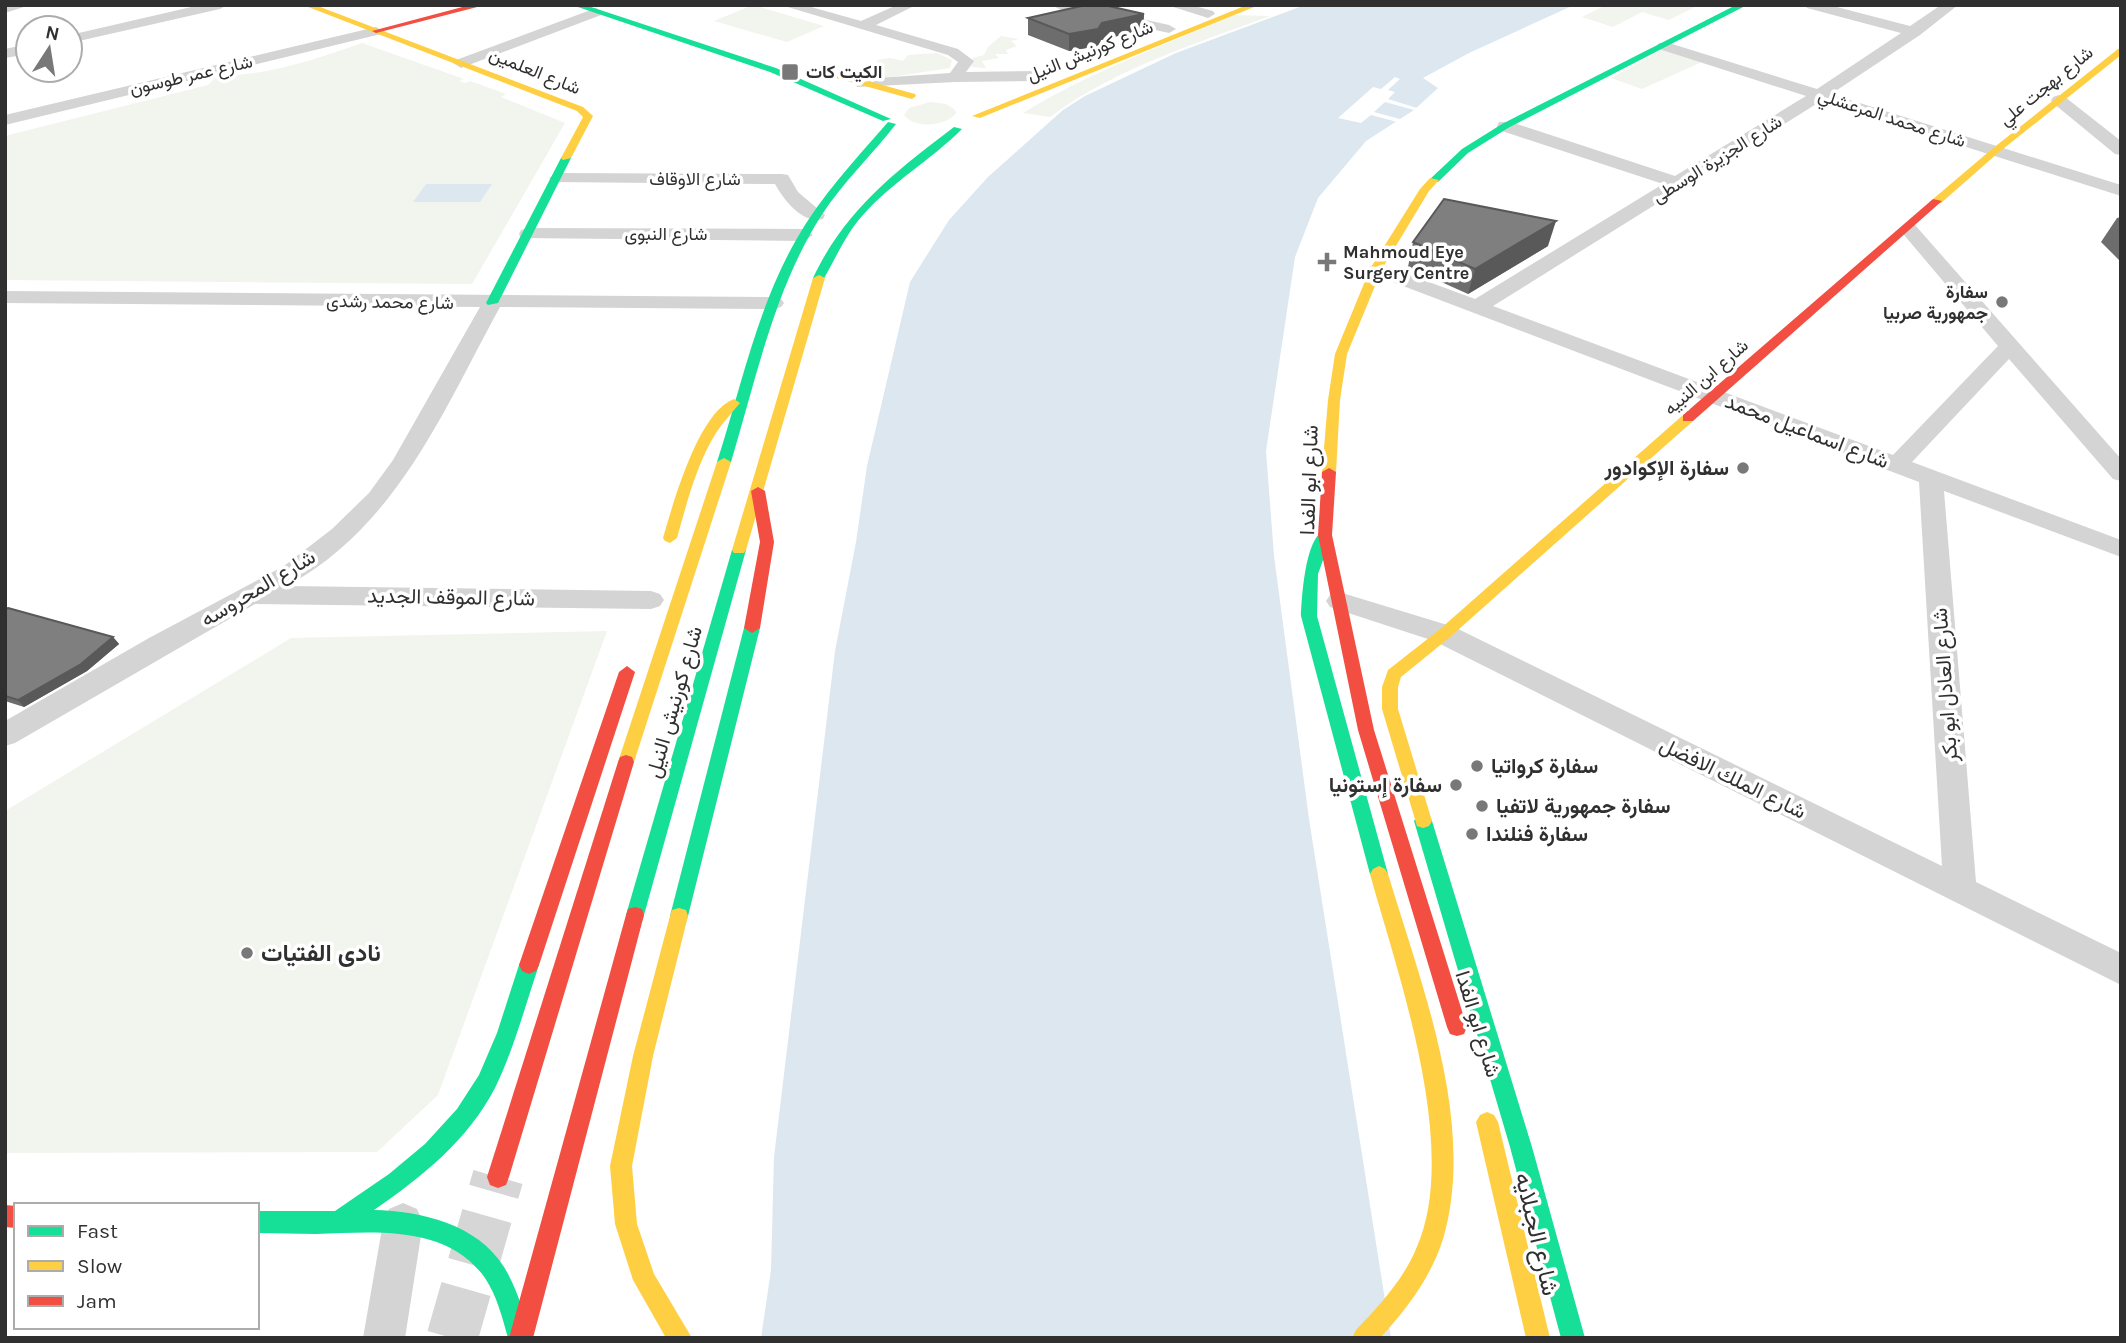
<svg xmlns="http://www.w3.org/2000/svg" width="2126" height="1343" font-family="Karla,Vazirmatn,sans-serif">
<rect width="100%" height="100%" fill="#fff"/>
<g fill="#f1f5ed">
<polygon points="753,5 824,26 787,42 714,21"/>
<polygon points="1606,5 1699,5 1669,20 1642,12 1613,27 1582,17"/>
<path d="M1234,15L1270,16C1195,44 1114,69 1050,117L1023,113C1089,72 1163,46 1234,15Z"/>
<polygon points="1001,36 1019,39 1011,41 1017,46 1006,50 1008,54 995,54 999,58 982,61 986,68 971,67 973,58 984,55 988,47"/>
<path d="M362,43L464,79L459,81L465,83L470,81L506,94L501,97L565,123L472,284L5,280V136L208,85L217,76C266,76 317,59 362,43Z"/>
<polygon points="1665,48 1702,62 1642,89 1611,78"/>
<polygon points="937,53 952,60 950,68 884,78 876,71 877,60 890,58 903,61 908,55"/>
<path d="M930,102L946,104L955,110L956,113C945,127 915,129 904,115L909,108Z"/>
<polygon points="607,631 438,1095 377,1152 5,1153 5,811 291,638"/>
</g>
<g fill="#dce7f0">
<polygon points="1305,5 1574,5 1469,53 1423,78 1438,88 1414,110 1366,141 1318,198 1295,257 1266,451 1274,556 1309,819 1391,1338 761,1338 771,1270 774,1157 835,651 856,542 867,466 910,282 949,220 988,177 1063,110 1085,96 1176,53"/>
<polygon points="426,184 492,184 480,202 413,202"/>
</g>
<polygon fill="#fff" points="1395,77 1400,79 1388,90 1395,92 1388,99 1417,108 1414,110 1385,102 1374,112 1400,119 1397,122 1371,115 1361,123 1338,118 1373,87 1381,89"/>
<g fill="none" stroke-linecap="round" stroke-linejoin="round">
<polyline stroke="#d6d6d6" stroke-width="51" stroke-dasharray="51 25" stroke-linecap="butt" points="452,1338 498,1177"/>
<g fill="#d4d4d4" fill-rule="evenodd">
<polygon points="5,5 30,5 5,13"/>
<polygon points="200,5 227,5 220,9 70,43 70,35"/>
<polygon points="781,5 804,5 861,21 897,5 916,5 876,25 958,49 974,61 966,72 1043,71 1051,76 1043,81 955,82 857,87 855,84 857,81 863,79 950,73 958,62 948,55"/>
<polygon points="1052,5 1080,5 1169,25 1176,29 1169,33 1059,9"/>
<polygon points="1167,5 1191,5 1213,11 1215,14 1208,18"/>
<polygon points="1805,5 1829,5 1910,26 1941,5 1958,5 1920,35 1831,94 2121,185 2121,196 1821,101 1493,306 1893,455 1998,346 1899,229 1908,223 1915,225 2121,459 2121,481 2113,479 2009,359 1912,462 2121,540 2121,557 1944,491 1976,882 2121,953 2121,985 1434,641 1330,607 1326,601 1330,595 1339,592 1454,627 1942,866 1919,482 1369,273 1366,269 1376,263 1383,265 1475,299 1663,184 1499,130 1497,126 1499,122 1511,122 1675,176 1806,96 1659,49 1657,46 1659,43 1669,43 1817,89 1901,33 1807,8"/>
<polygon points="596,8 603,12 601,15 466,66 461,68 453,63 456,60"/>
<polygon points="376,27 383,31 381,34 5,125 5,115"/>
<polygon points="28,44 28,54 5,58 5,49"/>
<polygon points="2059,95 2065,97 2121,141 2121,155 2115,154 2053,103 2051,100 2053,97"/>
<path d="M558,173L782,174L788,175L798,192L825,215L823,219C802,224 784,200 775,184L552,182L549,178Z"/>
<polygon points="528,228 804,229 813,235 804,241 521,238 519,234 521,230"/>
<path d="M5,291L774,297L781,299L784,303L781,307L774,309L500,307C443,411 397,526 287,586L651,591L660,594L664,600L660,606L651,609L255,604L15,743L5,746V721L149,638L284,566L332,529L369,493L393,460L480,307L5,303Z"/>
<polygon points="403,1203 417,1209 423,1223 405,1338 363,1338 383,1223 389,1209"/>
</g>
<g fill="#16e098" fill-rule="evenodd">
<polygon points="572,5 585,5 776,68 891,119 883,121 770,72"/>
<polygon points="1736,5 1747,5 1508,128 1468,153 1438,182 1429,180 1462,149 1502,124"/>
<path d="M888,122L896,124C872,155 843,182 821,216C774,290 756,379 731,462L724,466L719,465L717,462C741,388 757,308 796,240C821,196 855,160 888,122Z"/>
<path d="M954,127L962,129C931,160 892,182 863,215C845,235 836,258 823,280H815L813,278C845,210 895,172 954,127Z"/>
<polygon points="566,155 571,158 498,303 488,305 486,303 561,158"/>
<path d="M1325,530L1332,535L1318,574L1317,616L1388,874L1385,879L1379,882L1373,879L1370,874L1301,616C1302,597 1305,537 1325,530Z"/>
<polygon points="739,545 746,550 644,915 642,921 635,923 628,921 626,915 732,550"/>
<polygon points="752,623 760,628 688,916 686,922 679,924 672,922 670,916 744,628"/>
<polygon points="1423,814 1429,816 1432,821 1532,1147 1585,1338 1561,1338 1510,1147 1414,821 1417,816"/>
<path d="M529,956L536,959L539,965C525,1006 514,1049 495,1088C468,1140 422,1177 374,1210C421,1211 477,1224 504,1267C517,1288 524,1314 532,1338H508C502,1317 497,1296 485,1278C447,1224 374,1232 316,1234C296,1234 277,1233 257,1233V1211H335L389,1174L425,1144L457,1109L479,1075L497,1033L519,965L522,959Z"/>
</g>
<g fill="#ffcf43" fill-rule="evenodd">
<polygon points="303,5 315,5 583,107 593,116 571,158 563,160 561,158 583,117 577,111"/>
<polygon points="1247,5 1259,5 980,118 972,116"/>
<polygon points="2118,49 2121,49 2121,55 1998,153 1941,203 1933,203 1933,199 1992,149"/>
<polygon points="839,73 915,94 916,96 912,99 836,78 835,76"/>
<polygon points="1430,178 1439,180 1429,191 1382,269 1347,354 1340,400 1336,472 1334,475 1324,475 1322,472 1328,400 1335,354 1370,269 1420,189"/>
<polygon points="819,275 825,278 746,550 744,553 734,553 732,550 813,278"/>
<path d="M734,399L740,403C732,413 723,422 716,433C696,465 687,503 677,538L670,543L665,541L663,538C673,504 698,412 734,399Z"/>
<polygon points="1688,414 1694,418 1693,421 1449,638 1401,677 1398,687 1398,709 1432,821 1429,826 1423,828 1417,826 1382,709 1382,687 1388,670 1439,630 1683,415"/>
<polygon points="724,458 731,462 634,762 632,767 620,767 618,762 717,462"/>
<path d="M1379,866L1385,869L1388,874C1421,984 1477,1124 1443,1239C1431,1277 1407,1309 1380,1338H1352L1356,1330C1379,1306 1403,1280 1416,1249C1461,1150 1398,975 1370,874L1373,869Z"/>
<polygon points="679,908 686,910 688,916 653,1056 632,1166 637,1224 654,1274 692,1338 666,1338 633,1280 615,1224 610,1166 633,1056 670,916 672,910"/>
<polygon points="1487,1112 1494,1115 1498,1122 1550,1338 1526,1338 1476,1122 1480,1115"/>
</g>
<g fill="#f24e42" fill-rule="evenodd">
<polygon points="470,5 485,5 376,33 372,31"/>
<polygon points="1933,199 1942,201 1693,421 1683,421 1683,415"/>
<polygon points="1329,468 1336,472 1332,535 1374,730 1467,1027 1464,1034 1457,1036 1450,1034 1447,1027 1358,730 1318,535 1322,472"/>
<polygon points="758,487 765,491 774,542 760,628 752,633 744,628 760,542 751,491"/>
<polygon points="627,666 635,672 539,965 536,971 529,974 522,971 519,965 619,672"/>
<polygon points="626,755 632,757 634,762 509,1177 506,1185 498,1188 490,1185 487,1177 618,762 620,757"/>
<polygon points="635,907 642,909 644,915 533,1338 509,1338 626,915 628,909"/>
<polygon points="5,1205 16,1206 16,1228 5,1227"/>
</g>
</g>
<g fill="#6d6d6d">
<polygon points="1144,14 1143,30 1101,40 1098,46 1069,51 1028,35 1028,18"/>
<polygon points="2121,217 2121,262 2101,242 2117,218"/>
<polygon points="1413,242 1548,246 1468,294 1408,267"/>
<polygon points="5,610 113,637 119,644 87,671 24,707 5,701"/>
</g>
<g fill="#595959">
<polygon points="1144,14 1143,30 1101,40 1098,46 1069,51 1069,34 1102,23"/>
<polygon points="1556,221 1548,246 1468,294 1475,269"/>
<polygon points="113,637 119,644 87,671 24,707 18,700"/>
</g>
<g fill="#7f7f7f" stroke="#595959" stroke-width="2">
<polygon points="1086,5 1104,5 1144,14 1102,23 1098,29 1069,34 1028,18"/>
<polygon points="1444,199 1556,221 1475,269 1413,242"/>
<polygon points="8,608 113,637 81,664 18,700 5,696 5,610"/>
</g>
<g fill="#787878" stroke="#fff" stroke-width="2.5">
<rect x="781" y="63" width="18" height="18" rx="3.5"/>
<path d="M1323.5 251.5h7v7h7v7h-7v7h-7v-7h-7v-7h7z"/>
<circle cx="2002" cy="302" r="7"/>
<circle cx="1743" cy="468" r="7"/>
<circle cx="1477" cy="766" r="7"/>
<circle cx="1456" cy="785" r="7"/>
<circle cx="1482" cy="806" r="7"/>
<circle cx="1472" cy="834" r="7"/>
<circle cx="247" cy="953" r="7"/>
</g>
<g text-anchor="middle" stroke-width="7" stroke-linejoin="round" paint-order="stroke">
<g font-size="18" fill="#303030" stroke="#fff">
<text transform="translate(1090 51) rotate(-22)" y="6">شارع كورنيش النيل</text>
<text transform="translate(535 71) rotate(22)" y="6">شارع العلمين</text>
<text transform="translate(191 75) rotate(-13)" y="6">شارع عمر طوسون</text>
<text transform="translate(2046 86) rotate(-39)" y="6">شارع بهجت علي</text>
<text transform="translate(1892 118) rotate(18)" y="6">شارع محمد المرعشلي</text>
<text transform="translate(1717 159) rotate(-32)" y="6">شارع الجزيرة الوسطى</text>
<text x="695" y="185">شارع الاوقاف</text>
<text x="666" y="240">شارع النبوى</text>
<text transform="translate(390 302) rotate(1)" y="6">شارع محمد رشدى</text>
<text transform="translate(1706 377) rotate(-41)" y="6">شارع ابن النبيه</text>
</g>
<g font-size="18" font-weight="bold" fill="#303030" stroke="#fff" text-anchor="start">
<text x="806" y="78">الکيت کات</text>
<text x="1343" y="258">Mahmoud Eye<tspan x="1343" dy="21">Surgery Centre</tspan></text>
<text x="1988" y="298" text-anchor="end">سفارة<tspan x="1988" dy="21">جمهورية صربيا</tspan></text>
</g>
<g font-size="21" fill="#303030" stroke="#fff">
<text transform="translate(1807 431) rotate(21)" y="7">شارع اسماعيل محمد</text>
<text transform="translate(1309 480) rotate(-88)" y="7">شارع ابو الفدا</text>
<text transform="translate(258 588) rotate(-31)" y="7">شارع المحروسه</text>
<text transform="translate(451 597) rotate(1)" y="7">شارع الموقف الجديد</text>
<text transform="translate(1945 685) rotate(-94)" y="7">شارع العادل ابو بكر</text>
<text transform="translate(674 702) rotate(-74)" y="7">شارع كورنيش النيل</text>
<text transform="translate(1733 778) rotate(26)" y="7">شارع الملك الافضل</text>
<text transform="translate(1478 1024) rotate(73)" y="7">شارع ابو الفدا</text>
</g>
<g font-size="21" font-weight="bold" fill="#303030" stroke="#fff" text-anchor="start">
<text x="1729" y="475" text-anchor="end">سفارة الإكوادور</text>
<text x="1491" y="773">سفارة كرواتيا</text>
<text x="1442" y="792" text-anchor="end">سفارة إستونيا</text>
<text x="1496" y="813">سفارة جمهورية لاتفيا</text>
<text x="1486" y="841">سفارة فنلندا</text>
</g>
<g font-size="24" font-weight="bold" fill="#303030" stroke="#fff" text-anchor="start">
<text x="261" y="961">نادى الفتيات</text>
</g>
<g font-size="24" fill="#303030" stroke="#fff">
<text transform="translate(1537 1234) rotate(77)" y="8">شارع الجبلايه</text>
</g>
</g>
<rect width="2126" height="1343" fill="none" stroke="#303030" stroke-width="14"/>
<rect x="14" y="1203" width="245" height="126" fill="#ffffff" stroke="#acacac" stroke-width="2"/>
<rect x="28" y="1226" width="35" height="10" fill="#16e098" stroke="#acacac" stroke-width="2"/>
<text x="77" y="1238" font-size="21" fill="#303030">Fast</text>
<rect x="28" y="1261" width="35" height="10" fill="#ffcf43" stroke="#acacac" stroke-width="2"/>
<text x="77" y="1273" font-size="21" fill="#303030">Slow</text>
<rect x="28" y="1296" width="35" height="10" fill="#f24e42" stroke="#acacac" stroke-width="2"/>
<text x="77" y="1308" font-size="21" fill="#303030">Jam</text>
<g transform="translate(49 49) rotate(12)"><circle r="33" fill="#ffffff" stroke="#acacac" stroke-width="2"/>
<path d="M0-5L12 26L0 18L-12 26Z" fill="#787878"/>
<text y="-10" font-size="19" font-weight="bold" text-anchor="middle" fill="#303030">N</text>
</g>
</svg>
